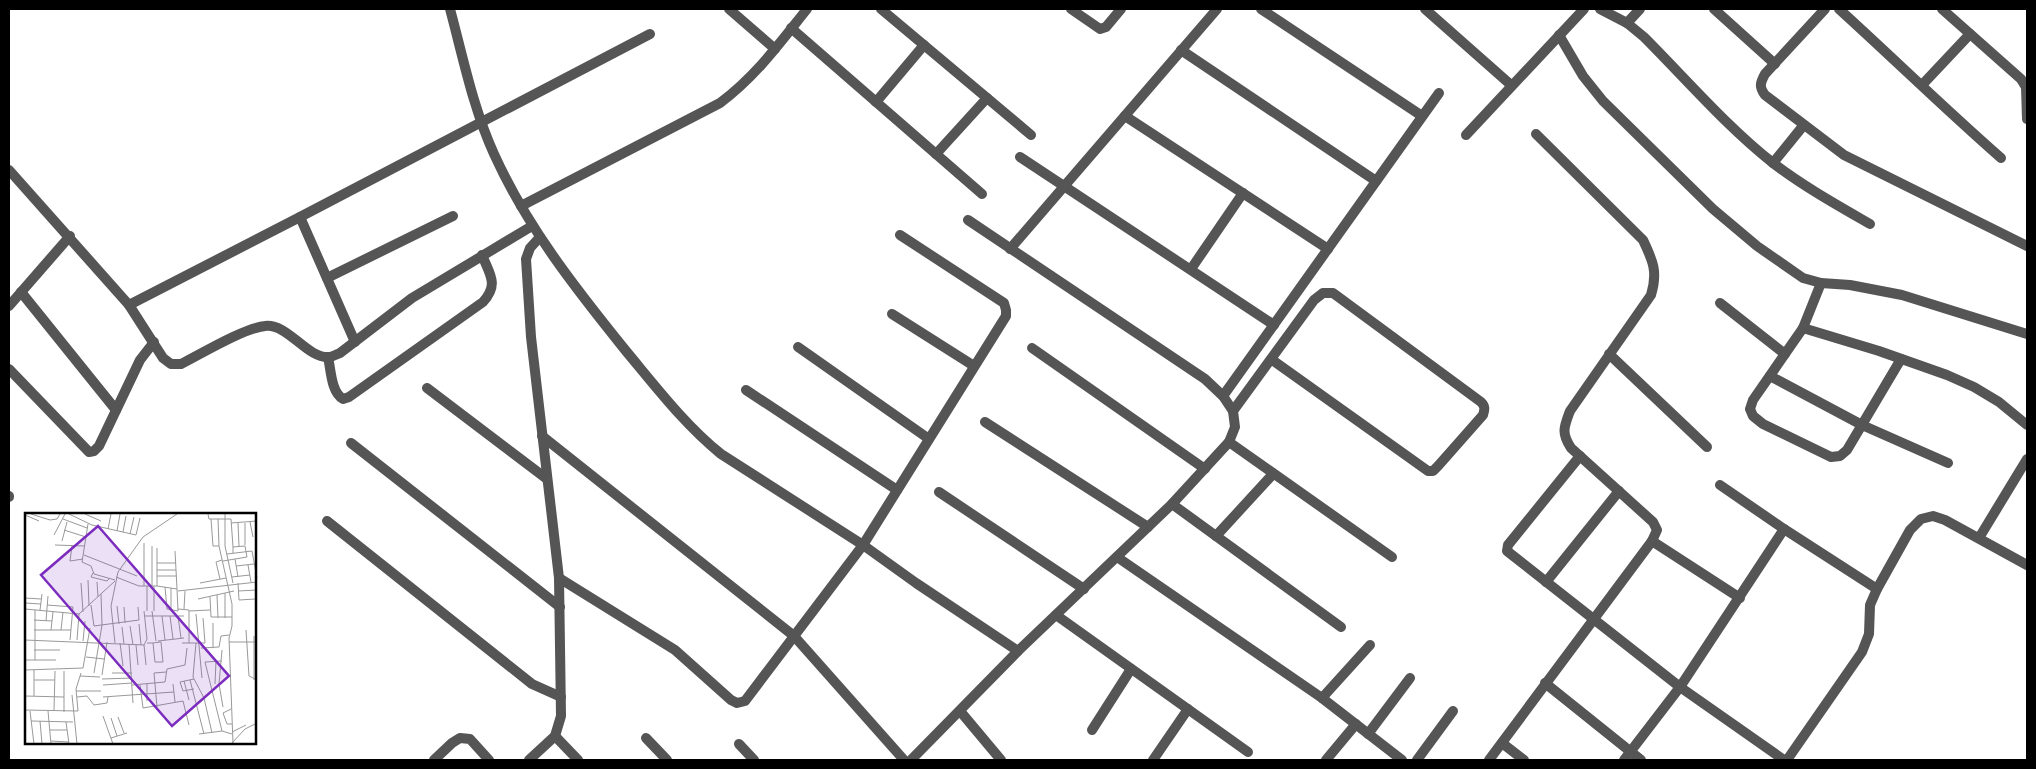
<svg xmlns="http://www.w3.org/2000/svg" width="2036" height="769" font-family="'Archivo Narrow',sans-serif">
<rect width="100%" height="100%" fill="#fff"/>
<g fill="none" stroke-linecap="round" stroke-linejoin="round">
<g stroke="#555" stroke-width="10">
<path d="M450,9C463,57 473,108 494,154C527,227 576,289 626,351C656,387 685,425 721,454L863,545L916,583L1018,651"/>
<polyline points="729,9 775,49"/>
<polyline points="881,9 1031,135"/>
<polyline points="1071,9 1100,29 1106,27 1121,9"/>
<polyline points="1261,9 1422,116"/>
<polyline points="1425,9 1511,85"/>
<path d="M1600,9L1627,23L1644,37C1685,78 1727,127 1773,163C1803,186 1837,205 1870,224"/>
<polyline points="1714,9 1775,64"/>
<path d="M1825,9L1765,74C1760,83 1759,87 1765,95L1844,155L2027,246"/>
<path d="M1839,9C1893,58 1945,109 2001,158"/>
<polyline points="1942,9 2021,79 2026,87 2027,119"/>
<polyline points="1627,23 1640,9"/>
<polyline points="791,28 982,194"/>
<polyline points="1559,35 1583,76 1603,101 1713,209 1757,246 1803,278 1821,283 1850,285 1902,295 2027,334"/>
<polyline points="1181,50 1376,181"/>
<polyline points="1922,85 1970,34"/>
<polyline points="876,102 924,45"/>
<polyline points="1125,116 1328,249"/>
<polyline points="1466,135 1584,9"/>
<polyline points="936,154 987,98"/>
<polyline points="1020,157 1274,325"/>
<polyline points="1773,163 1803,126"/>
<path d="M9,170L129,305L163,358L171,364H181C201,354 244,328 265,326C288,323 307,359 329,357C332,357 337,354 340,353L412,298L532,226"/>
<path d="M521,206L720,103C756,76 779,44 807,9"/>
<polyline points="300,217 355,342"/>
<polyline points="1010,249 1217,9"/>
<polyline points="1191,269 1243,193"/>
<polyline points="327,278 453,216"/>
<polyline points="1821,283 1803,328 1753,400 1750,409 1753,416 1763,424 1831,457 1840,456 1847,450 1901,359"/>
<polyline points="21,292 116,410"/>
<polyline points="1720,303 1785,354"/>
<polyline points="129,305 300,217 650,34"/>
<polyline points="9,306 70,236"/>
<polyline points="892,314 974,366"/>
<polyline points="1803,328 1879,351 1947,375 1974,387 1999,402 2027,425"/>
<polyline points="798,347 929,439"/>
<polyline points="1032,348 1205,469"/>
<polyline points="1609,354 1707,447"/>
<path d="M328,357C331,370 331,392 343,399L349,397L483,302C499,284 490,275 482,255"/>
<polyline points="9,369 89,452 94,451 99,446 140,360 154,342"/>
<polyline points="1770,376 1862,425 1948,463"/>
<polyline points="427,388 547,479"/>
<polyline points="746,390 897,490"/>
<polyline points="1223,396 1439,93"/>
<path d="M1233,411L1314,300L1323,293H1333L1481,402C1485,406 1485,409 1483,415L1438,466L1433,471H1428L1271,359"/>
<polyline points="985,422 1148,527"/>
<polyline points="542,436 794,636 904,760"/>
<polyline points="1229,442 1392,557"/>
<polyline points="351,443 560,607"/>
<polyline points="1580,456 1508,545 1507,551 1680,687 1784,760"/>
<polyline points="1720,485 1784,529 1877,589"/>
<polyline points="939,492 1084,589"/>
<polyline points="9,496 9,497"/>
<polyline points="1172,504 1341,627"/>
<polyline points="327,521 532,684 561,697"/>
<polyline points="1216,536 1273,474"/>
<polyline points="1979,538 2027,459"/>
<polyline points="1652,541 1740,598"/>
<polyline points="1117,557 1322,698 1402,760"/>
<polyline points="559,578 675,650 731,700 737,703 745,701 863,545 1006,316 1006,310 1004,303 900,235"/>
<polyline points="1546,582 1619,491"/>
<polyline points="1056,615 1248,752"/>
<polyline points="1545,683 1641,760"/>
<polyline points="1322,698 1370,645"/>
<polyline points="960,711 1001,760"/>
<polyline points="1092,730 1131,669"/>
<polyline points="1368,734 1410,678"/>
<polyline points="555,736 578,760"/>
<polyline points="646,738 667,760"/>
<polyline points="1502,743 1524,760"/>
<polyline points="739,744 754,760"/>
<polyline points="434,760 452,743 460,738 470,739 489,760"/>
<polyline points="529,760 555,736 561,716 559,578 531,337 526,259 530,248 540,237"/>
<polyline points="911,760 1018,651 1172,504 1229,442 1235,427 1233,411 1223,396 1205,379 968,220"/>
<polyline points="1153,760 1188,709"/>
<polyline points="1326,760 1356,724"/>
<polyline points="1417,760 1453,711"/>
<path d="M1489,760L1652,541L1657,530L1653,522L1571,448C1561,433 1564,427 1570,411L1651,295C1658,272 1653,261 1643,240L1536,134"/>
<polyline points="1624,760 1680,687 1784,529"/>
<polyline points="1787,760 1862,652 1869,634 1870,605 1877,589 1910,530 1921,519 1933,516 1945,520 2027,565"/>
</g>
</g>
<g transform="translate(25 513)">
<rect width="231" height="231" fill="#fff"/>
<path fill="none" stroke="#999" stroke-width="1" d="M6,1L25,7L32,6L35,1M44,1L67,12L111,22L115,5M60,1L76,8M183,1L184,6H206L208,34M200,1V33L208,70M0,2L14,8M38,6L62,15M186,6L188,33H194M193,6L194,33L207,91V113L204,125L208,230M225,9L228,24M206,10L232,8M213,10L214,33M63,11L57,49L66,53L69,61L90,67M83,16L86,1M39,17L61,24M92,18L95,1M98,19L101,3M105,21L109,4M29,22L40,1M37,28L42,9M30,32L60,33M220,32V10M47,33L45,48L58,46M150,38L152,76M202,41L227,38L232,65M59,42L112,63M210,46L213,64M198,48L222,44L220,33L208,34V40M132,50H151M223,52L226,69M211,53L229,51M132,57H151M68,60L66,64L82,68L85,65M132,63H152M91,64L114,73H132L152,76L153,98L142,96L140,74M207,64L225,62M195,66L191,49L197,47M63,67L64,93M72,69L73,84M56,70L58,99M175,70L201,65M213,70L214,87L230,86M119,73V30M122,73V98M127,73V33M129,73V98M132,73V35M146,75V96M153,78L232,69M213,78L232,77M200,80V105M192,82L193,105M185,84L186,104H207M0,85L16,86M173,86L209,78M0,90L16,91M22,92L48,94L45,127M66,92L69,113L114,107L113,94M92,93L94,111M99,94L100,110M0,96L54,101L90,68M153,96L164,97V130M159,96L160,78M15,97L17,81M127,98L131,128M164,98L185,97M171,101L177,165M120,103H159M137,103L140,127M145,103L148,126M153,103L156,125M9,107L27,108M21,108L23,83M114,111L116,132M105,113L108,132M97,114L99,131M9,117H46M26,117L28,99M36,117L38,99M221,117L224,163L232,167M229,123V167M0,127L119,132L122,126L119,98M52,127L54,101M58,128L60,108M133,128L159,125M204,129H232M90,130L86,93L93,59L118,24L152,1M95,130L98,153M122,130H128L135,129H136L138,149H130L128,130M157,130H180L178,105M171,130L168,164L179,185L187,220M104,131L108,190M111,132L113,152M119,132L121,152M176,135L194,134L196,123L204,122M188,135V110M9,137H35M197,137L194,171L198,194M61,144L79,146M0,147H31M10,147V97M0,157L58,155L65,115M9,157V183M69,160L77,112L76,81M87,160H107M77,162L82,129M55,163L75,164M77,166L107,165M9,167H30M165,167L179,221M159,168L164,187M122,171V188M148,171L150,189M190,171L191,148M78,172L107,170M107,172L140,169L142,156L160,152L162,135M115,172L118,195L158,188L164,212M169,176L158,178L155,169L169,166M51,178H76M47,182L52,231M0,183L39,184M52,184L62,183L69,192L82,190L83,184M78,184L149,179M132,194L129,160L141,159M206,196L198,200L202,211H207M0,197L53,198L51,176L56,160M5,198L9,231M23,198L26,231M29,198L30,158M39,199V158M78,203L88,231M93,204L99,220M86,205L92,223M6,208L48,209M15,208L17,231M41,209L44,231M25,217H42M197,218L180,149L197,148M207,219L221,212M174,221L197,218L207,221M86,225L102,220M26,228L44,229M207,230L220,216L232,210"/>
<path fill="#7b2cbf" fill-opacity="0.15" stroke="#7b2cbf" stroke-width="2.5" d="M73,13L204,163L147,213L16,62Z"/>
<rect width="231" height="231" fill="none" stroke="#000" stroke-width="2.5"/>
</g>
<rect width="2036" height="769" fill="none" stroke="#000000" stroke-width="20"/>
</svg>
